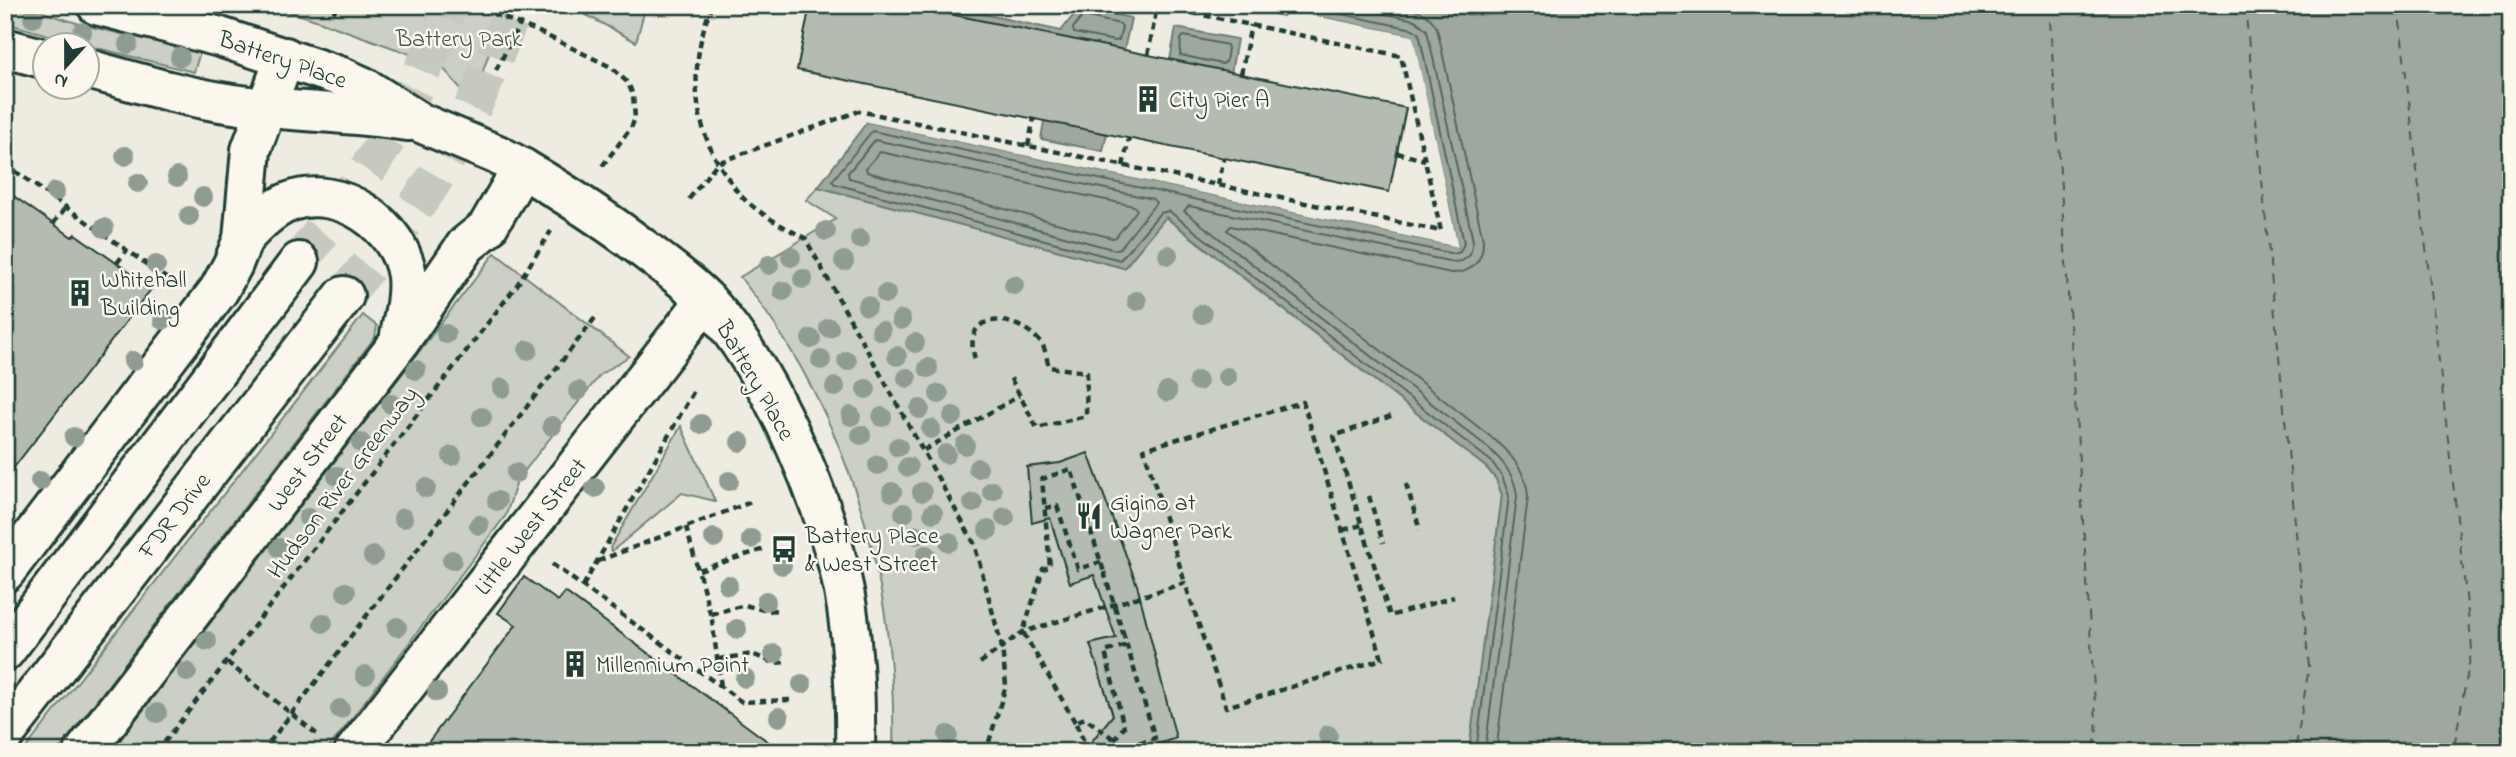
<svg xmlns="http://www.w3.org/2000/svg" width="2516" height="757" font-family="'Indie Flower',sans-serif">
<rect width="100%" height="100%" fill="#eeece1"/>
<filter id="ink" filterUnits="userSpaceOnUse"><feTurbulence type="fractalNoise" baseFrequency=".0143" numOctaves="2"/><feDisplacementMap in="SourceGraphic" scale="14" xChannelSelector="R" yChannelSelector="G"/><feConvolveMatrix kernelMatrix="1 2 1 2 8 2 1 2 1" color-interpolation-filters="sRGB"/></filter>
<g filter="url(#ink)">
<g fill="#cbcfc4" stroke="#75867c" stroke-width="2">
<polygon points="5,5 20,5 83,25 200,52 194,72 77,43 5,23"/>
<path d="M267,5H511L497,30L473,100C459,90 451,74 438,64L310,18Z"/>
<polygon points="568,5 646,5 636,42"/>
<path d="M818,187L1124,268L1165,217L1487,468L1496,479L1502,495L1469,752H893C898,582 847,411 740,277L836,219L806,200Z"/>
<polygon points="495,253 629,356 600,375 536,456 517,481 506,515 343,730 325,752 111,752"/>
<polygon points="363,315 377,326 375,337 57,752 23,752"/>
<polygon points="681,426 715,501 682,493 612,551 610,548"/>
</g>
<g fill="#9fa89f" stroke="#6c7d74" stroke-width="2">
<polygon points="906,5 942,5 1061,31 1079,8 1131,18 1124,50"/>
<polygon points="1227,5 2511,5 2511,752 1469,752 1502,495 1496,479 1487,468 1166,217 1124,268 818,187 867,122 1458,247 1412,36 1287,10 1284,17"/>
<polygon points="1176,28 1237,39 1231,73 1170,60"/>
<polygon points="1044,121 1107,133 1103,151 1041,139"/>
</g>
<polygon fill="#eeece1" points="1223,5 1284,17 1286,10 1413,36 1458,247 867,122 869,119 1453,243 1410,39 1289,14 1287,19 1284,20 1225,9"/>
<g fill="none" stroke-linecap="round" stroke-linejoin="round">
<g stroke="#52685f" stroke-width="2">
<polyline points="1299,5 1413,29 1419,33 1464,243 1460,252 1454,254 872,131 832,181 835,184 1120,260 1160,213 1169,211 1492,462 1502,476 1509,496 1476,752"/>
<path d="M1342,5L1415,20L1427,30L1473,241L1470,255L1462,261L1453,262L1189,206L1184,211L1485,445C1501,459 1515,474 1517,496L1485,752"/>
<path d="M1394,5C1412,9 1428,10 1437,28L1483,240C1484,260 1471,274 1451,273L1231,226L1227,230L1491,437C1510,453 1527,471 1528,497L1496,752"/>
<polygon points="1083,16 1120,24 1122,27 1119,40 1115,41 1074,33 1073,28"/>
<polygon points="1184,36 1227,45 1228,48 1226,62 1222,64 1180,55 1181,39"/>
<polygon points="875,140 1153,199 1156,203 1120,248 1116,250 849,178 848,173"/>
<polygon points="880,152 1134,206 1137,210 1116,237 1112,238 867,172 866,168"/>
</g>
<g stroke="#455d54" stroke-width="2" stroke-dasharray="9 7" stroke-linecap="butt">
<polyline points="2049,5 2097,734 2093,752"/>
<polyline points="2245,5 2309,667 2295,752"/>
<polyline points="2398,5 2472,648 2453,752"/>
</g>
</g>
<g fill="#b4bbb0" stroke="#1f3d34" stroke-width="2">
<polygon points="810,5 906,5 1406,108 1389,192 797,70"/>
<polygon points="5,190 72,237 75,234 152,288 5,479"/>
<polygon points="1088,453 1137,585 1176,738 1135,752 1083,752 1113,715 1090,644 1116,638 1094,575 1070,583 1050,518 1032,523 1027,467 1060,463"/>
<polygon points="524,577 558,601 565,592 782,752 421,752 516,625 498,613"/>
</g>
<g fill="none" stroke-linecap="round" stroke-linejoin="round">
<g stroke="#c5c9be" stroke-width="38" stroke-dasharray="38 19" stroke-linecap="butt">
<path d="M299,262C326,226 355,190 379,152C408,107 430,56 449,5"/>
<path d="M344,296C373,260 404,225 430,186C466,130 491,67 515,5"/>
</g>
<defs>
<g id="minor">
<path d="M522,168C569,196 615,226 658,260C675,273 693,286 707,301C771,371 833,515 847,608C854,656 856,704 855,752"/>
<polyline points="354,752 706,300"/>
</g>
<g id="major">
<polyline points="5,48 46,59"/>
<path d="M88,69C135,82 184,97 233,104C291,112 350,112 408,121"/>
<path d="M243,239C256,224 270,210 289,202C339,183 400,225 407,276C409,296 404,316 400,335"/>
<polyline points="5,572 219,290 233,264 243,239 251,150 285,57"/>
<polyline points="84,752 398,344 466,245 487,228 522,168 498,155 421,123 364,87 342,77 220,37 97,5"/>
</g>
<g id="highway">
<polyline points="5,651 299,262"/>
<polyline points="5,734 344,296"/>
</g>
</defs>
<use href="#minor" stroke="#1f3d34" stroke-width="44"/>
<use href="#major" stroke="#1f3d34" stroke-width="44"/>
<use href="#highway" stroke="#1f3d34" stroke-width="44"/>
<g stroke="#1f3d34" stroke-width="4.5" stroke-dasharray="7 5" stroke-linecap="butt">
<polyline points="471,5 537,31 611,67 628,83 633,95 635,118 631,128 600,169"/>
<path d="M712,5C689,61 690,125 726,175C731,182 736,191 742,197C761,215 782,226 805,238L974,543L1002,647L1006,685L986,752"/>
<polyline points="334,13 336,5"/>
<polyline points="1148,55 1157,6"/>
<polyline points="496,70 520,24"/>
<polyline points="1241,74 1251,25"/>
<polyline points="1028,146 1034,118"/>
<polyline points="1397,153 1425,160"/>
<polyline points="5,164 173,283"/>
<polyline points="1123,166 1129,138"/>
<polyline points="1218,185 1224,158"/>
<polyline points="689,199 717,163 859,111 1441,231 1401,56 1154,5"/>
<polyline points="53,224 66,207"/>
<polyline points="117,263 127,250"/>
<path d="M975,359C959,305 1024,315 1043,346C1046,352 1047,361 1049,367L1087,372L1086,416L1037,428L1010,377"/>
<polyline points="1391,416 1334,436 1390,616 1454,597"/>
<polyline points="924,450 1019,396"/>
<polyline points="1406,484 1420,530"/>
<polyline points="1369,496 1383,543"/>
<polyline points="1045,508 1057,506 1078,569 1101,562"/>
<polyline points="686,527 712,620 721,687"/>
<polyline points="1343,530 1362,525"/>
<polyline points="598,561 751,502"/>
<polyline points="552,564 742,702 790,700"/>
<polyline points="699,570 767,548"/>
<polyline points="583,586 695,389"/>
<polyline points="711,614 745,605 767,611 780,610"/>
<polyline points="719,659 752,654 774,663 787,662"/>
<polyline points="227,662 319,736"/>
<polyline points="980,663 1023,632 1185,583 1226,707 1382,659 1303,402 1144,449 1185,583"/>
<polyline points="1075,722 1023,632 1043,569 1050,567 1042,479 1071,469 1104,572"/>
<polyline points="1114,740 1124,727 1105,652 1127,645"/>
<polyline points="157,752 517,285 551,231"/>
<polyline points="262,752 598,314"/>
<polyline points="1089,752 1075,722 1085,718 1125,747 1155,738 1124,636"/>
</g>
<use href="#minor" stroke="#fbf7ec" stroke-width="38"/>
<use href="#major" stroke="#fbf7ec" stroke-width="38"/>
<use href="#highway" stroke="#fbf7ec" stroke-width="38"/>
<polyline stroke="#1f3d34" stroke-width="4.5" stroke-dasharray="7 5" stroke-linecap="butt" points="1104,572 1124,636"/>
</g>
<g fill="#8f9c92">
<circle cx="33" cy="18" r="10"/>
<circle cx="82" cy="32" r="10"/>
<circle cx="128" cy="44" r="10"/>
<circle cx="180" cy="57" r="10"/>
<circle cx="125" cy="156" r="10"/>
<circle cx="177" cy="177" r="10"/>
<circle cx="138" cy="183" r="10"/>
<circle cx="55" cy="192" r="10"/>
<circle cx="203" cy="197" r="10"/>
<circle cx="189" cy="216" r="10"/>
<circle cx="104" cy="228" r="10"/>
<circle cx="826" cy="231" r="10"/>
<circle cx="860" cy="239" r="10"/>
<circle cx="1168" cy="255" r="10"/>
<circle cx="791" cy="257" r="10"/>
<circle cx="844" cy="261" r="10"/>
<circle cx="156" cy="265" r="10"/>
<circle cx="769" cy="265" r="10"/>
<circle cx="803" cy="279" r="10"/>
<circle cx="1014" cy="285" r="10"/>
<circle cx="783" cy="291" r="10"/>
<circle cx="886" cy="294" r="10"/>
<circle cx="1137" cy="301" r="10"/>
<circle cx="867" cy="306" r="10"/>
<circle cx="1202" cy="314" r="10"/>
<circle cx="163" cy="320" r="10"/>
<circle cx="901" cy="320" r="10"/>
<circle cx="829" cy="328" r="10"/>
<circle cx="881" cy="331" r="10"/>
<circle cx="446" cy="334" r="10"/>
<circle cx="811" cy="339" r="10"/>
<circle cx="915" cy="343" r="10"/>
<circle cx="528" cy="350" r="10"/>
<circle cx="897" cy="356" r="10"/>
<circle cx="821" cy="360" r="10"/>
<circle cx="133" cy="361" r="10"/>
<circle cx="847" cy="361" r="10"/>
<circle cx="928" cy="368" r="10"/>
<circle cx="416" cy="370" r="10"/>
<circle cx="1227" cy="377" r="10"/>
<circle cx="907" cy="378" r="10"/>
<circle cx="1198" cy="381" r="10"/>
<circle cx="835" cy="387" r="10"/>
<circle cx="502" cy="388" r="10"/>
<circle cx="866" cy="389" r="10"/>
<circle cx="578" cy="391" r="10"/>
<circle cx="1167" cy="392" r="10"/>
<circle cx="939" cy="394" r="10"/>
<circle cx="391" cy="404" r="10"/>
<circle cx="920" cy="409" r="10"/>
<circle cx="851" cy="416" r="10"/>
<circle cx="953" cy="416" r="10"/>
<circle cx="482" cy="417" r="10"/>
<circle cx="882" cy="417" r="10"/>
<circle cx="701" cy="424" r="10"/>
<circle cx="552" cy="426" r="10"/>
<circle cx="931" cy="429" r="10"/>
<circle cx="861" cy="435" r="10"/>
<circle cx="74" cy="437" r="10"/>
<circle cx="740" cy="442" r="10"/>
<circle cx="361" cy="443" r="10"/>
<circle cx="965" cy="445" r="10"/>
<circle cx="898" cy="447" r="10"/>
<circle cx="946" cy="454" r="10"/>
<circle cx="452" cy="456" r="10"/>
<circle cx="878" cy="465" r="10"/>
<circle cx="908" cy="467" r="10"/>
<circle cx="978" cy="468" r="10"/>
<circle cx="516" cy="473" r="10"/>
<circle cx="337" cy="476" r="10"/>
<circle cx="40" cy="481" r="10"/>
<circle cx="729" cy="481" r="10"/>
<circle cx="426" cy="488" r="10"/>
<circle cx="595" cy="488" r="10"/>
<circle cx="992" cy="491" r="10"/>
<circle cx="892" cy="492" r="10"/>
<circle cx="922" cy="492" r="10"/>
<circle cx="497" cy="501" r="10"/>
<circle cx="973" cy="503" r="10"/>
<circle cx="904" cy="513" r="10"/>
<circle cx="933" cy="513" r="10"/>
<circle cx="1005" cy="517" r="10"/>
<circle cx="308" cy="518" r="10"/>
<circle cx="403" cy="518" r="10"/>
<circle cx="479" cy="525" r="10"/>
<circle cx="988" cy="530" r="10"/>
<circle cx="916" cy="535" r="10"/>
<circle cx="714" cy="538" r="10"/>
<circle cx="751" cy="539" r="10"/>
<circle cx="949" cy="542" r="10"/>
<circle cx="280" cy="548" r="10"/>
<circle cx="926" cy="555" r="10"/>
<circle cx="373" cy="556" r="10"/>
<circle cx="452" cy="560" r="10"/>
<circle cx="782" cy="565" r="10"/>
<circle cx="728" cy="585" r="10"/>
<circle cx="346" cy="592" r="10"/>
<circle cx="766" cy="601" r="10"/>
<circle cx="323" cy="623" r="10"/>
<circle cx="397" cy="627" r="10"/>
<circle cx="737" cy="629" r="10"/>
<circle cx="207" cy="641" r="10"/>
<circle cx="774" cy="654" r="10"/>
<circle cx="187" cy="672" r="10"/>
<circle cx="365" cy="675" r="10"/>
<circle cx="745" cy="678" r="10"/>
<circle cx="802" cy="684" r="10"/>
<circle cx="437" cy="692" r="10"/>
<circle cx="340" cy="709" r="10"/>
<circle cx="157" cy="713" r="10"/>
<circle cx="779" cy="717" r="10"/>
<circle cx="948" cy="735" r="10"/>
<circle cx="1328" cy="735" r="10"/>
</g>
</g>
<defs>
<symbol id="building-bare" viewBox="-9 -9 18 18"><path d="M-4-6H4V6H1V3H-1V6H-4ZM-2.5-4.3h1.7v1.8h-1.7ZM.8-4.3h1.7v1.8H.8ZM-2.5-1h1.7V.8h-1.7ZM.8-1h1.7V.8H.8Z" fill="#1f3d34" stroke="#fbf7ec" stroke-width="2.5" paint-order="stroke"/></symbol>
<symbol id="restaurant-bare" viewBox="-9 -9 18 18"><path d="M-5-6h1v4h1v-4h1v4h1v-4h1v5L-1.5 .5V6h-2V.5L-5-1ZM5-6V6H3V1.5H1.5Q1.5-4 5-6Z" fill="#1f3d34" stroke="#fbf7ec" stroke-width="2.5" paint-order="stroke"/></symbol>
<symbol id="bus-bare" viewBox="-9 -9 18 18"><path d="M-5-6H5V4H4V6H2V4H-2V6H-4V4H-5ZM-3.5-4V0h7V-4ZM-3.5 1.2v1.5H-2V1.2ZM2 1.2v1.5H3.5V1.2Z" fill="#1f3d34" stroke="#fbf7ec" stroke-width="2.5" paint-order="stroke"/></symbol>
</defs>
<g fill-rule="evenodd">
<use href="#building-bare" x="1129" y="80" width="38" height="38"/>
<use href="#building-bare" x="61" y="274" width="38" height="38"/>
<use href="#restaurant-bare" x="1070" y="497" width="38" height="38"/>
<use href="#bus-bare" x="765" y="530" width="38" height="38"/>
<use href="#building-bare" x="556" y="645" width="38" height="38"/>
</g>
<g text-anchor="middle" stroke-width="5" stroke-linejoin="round" paint-order="stroke">
<g font-size="24" fill="#415a51" stroke="#fbf7ec">
<text x="459" y="46">Battery Park</text>
</g>
<g font-size="24" fill="#1f3d34" stroke="#fbf7ec">
<text transform="translate(283 59) rotate(19)" y="8">Battery Place</text>
<text transform="translate(756 380) rotate(60)" y="8">Battery Place</text>
<text transform="translate(307 462) rotate(-53)" y="8">West Street</text>
<text transform="translate(342 482) rotate(-53)" y="8">Hudson River Greenway</text>
<text transform="translate(174 515) rotate(-52)" y="8">FDR Drive</text>
<text transform="translate(530 526) rotate(-52)" y="8">Little West Street</text>
</g>
<g font-size="24" fill="#1f3d34" stroke="#fbf7ec" text-anchor="start">
<text x="1169" y="107">City Pier A</text>
<text x="101" y="287">Whitehall<tspan x="101" dy="28">Building</tspan></text>
<text x="1110" y="510">Gigino at<tspan x="1110" dy="28">Wagner Park</tspan></text>
<text x="805" y="543">Battery Place<tspan x="805" dy="28">&amp; West Street</tspan></text>
<text x="596" y="672">Millennium Point</text>
</g>
</g>
<rect width="2516" height="757" fill="none" stroke="#fbf7ec" stroke-width="28"/>
<rect x="14" y="14" width="2488" height="729" fill="none" stroke="#1f3d34" stroke-width="2.5" filter="url(#ink)"/>
<g transform="translate(66 66) rotate(201)"><circle r="33" fill="#fbf7ec" stroke="#a3ada2" stroke-width="2"/>
<path d="M0-5L12 26L0 18L-12 26Z" fill="#1f3d34"/>
<text y="-10" font-size="19" font-weight="bold" text-anchor="middle" fill="#1f3d34">N</text>
</g>
</svg>
